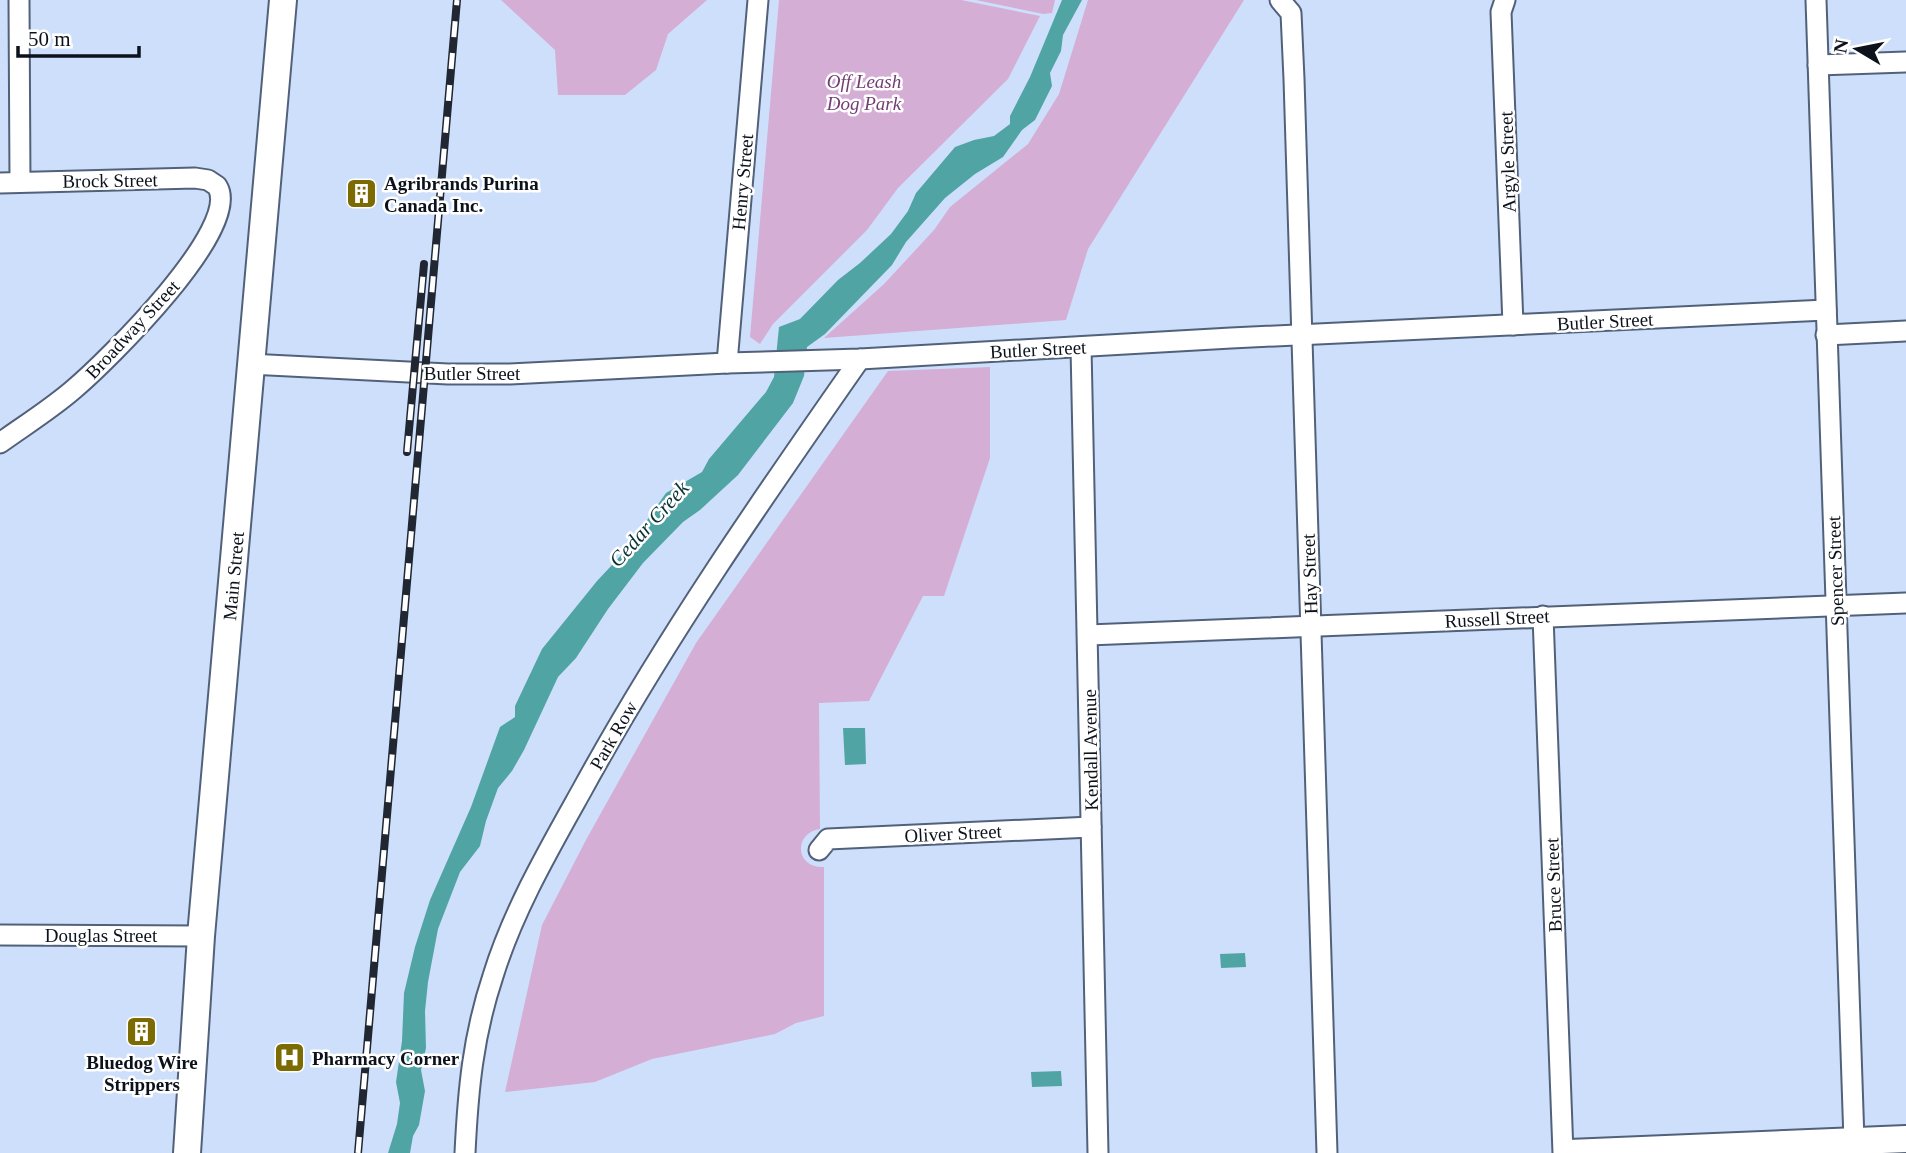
<svg xmlns="http://www.w3.org/2000/svg" width="1906" height="1153" font-family="Georgia,serif">
<rect width="100%" height="100%" fill="#cedffc"/>
<g fill="#d4aed4">
<polygon points="501,0 707,0 668,34 656,70 625,95 558,95 555,50"/>
<polygon points="779,0 961,0 1040,16 1008,79 898,188 867,230 773,324 760,344 750,337"/>
<polygon points="976,0 1055,0 1052,13 1043,14"/>
<polygon points="1088,0 1244,0 1088,249 1066,320 824,338 884,284 934,230 950,207 1028,144 1059,94"/>
<path d="M990,367V458L944,596H923L869,701L819,703L820,829C793,833 795,868 824,867V1016L796,1023L775,1034L652,1059L595,1082L505,1092L542,925L587,838L696,643L888,371Z"/>
</g>
<g fill="#51a4a4">
<polygon points="1062,0 1082,0 1063,35 1061,51 1050,73 1052,86 1035,120 1022,130 1003,157 975,174 945,198 906,242 892,265 825,334 807,347 804,376 793,403 738,475 700,510 683,522 643,563 608,609 576,658 558,677 524,750 512,771 498,788 486,821 480,846 460,872 438,929 428,982 425,1011 426,1048 421,1070 425,1091 419,1125 413,1136 410,1153 388,1153 397,1124 400,1103 396,1082 402,1041 404,993 415,947 430,900 471,807 500,727 515,717 515,706 542,649 597,581 627,549 666,493 702,472 709,459 766,392 774,377 779,327 800,319 838,280 860,263 891,234 908,211 916,193 955,147 974,140 994,136 1010,124 1010,116 1030,77"/>
<polygon points="843,728 865,728 866,764 845,765"/>
<polygon points="1245,953 1246,967 1221,968 1220,954"/>
<polygon points="1061,1071 1062,1086 1032,1087 1031,1072"/>
</g>
<g fill="none" stroke-linecap="round" stroke-linejoin="round">
<defs>
<g id="street">
<polyline points="19,0 20,182"/>
<polyline points="1280,0 1291,13 1294,79 1327,1153"/>
<polyline points="1505,0 1501,12 1513,325"/>
<polyline points="1816,0 1854,1141"/>
<polyline points="1818,65 1906,62"/>
<path d="M0,183L195,178L208,180L217,186C244,227 106,362 74,389C51,409 25,425 0,443"/>
<polyline points="1826,335 1906,331"/>
<polyline points="1081,347 1098,1153"/>
<polyline points="727,363 758,0"/>
<polyline points="251,364 448,374 510,374 727,363 860,359 1231,338 1826,310"/>
<polyline points="1543,616 1563,1153"/>
<polyline points="1088,635 1906,603"/>
<polyline points="819,850 828,839 1091,827"/>
<polyline points="0,935 201,936"/>
<path d="M465,1153C468,1090 473,1036 493,976C513,911 549,849 582,790C664,640 762,499 860,359"/>
</g>
<g id="secondary">
<polyline points="187,1153 201,936 283,0"/>
<polyline points="1569,1153 1906,1139"/>
</g>
</defs>
<use href="#street" stroke="#52617a" stroke-width="23"/>
<use href="#secondary" stroke="#52617a" stroke-width="30"/>
<use href="#street" stroke="#fff" stroke-width="19"/>
<use href="#secondary" stroke="#fff" stroke-width="26"/>
<defs>
<g id="rail">
<polyline points="407,452 424,264"/>
<polyline points="358,1153 457,0"/>
</g>
</defs>
<use href="#rail" stroke="#202732" stroke-width="8"/>
<use href="#rail" stroke="#fff" stroke-width="5" stroke-dasharray="16" stroke-linecap="butt"/>
</g>
<defs>
<symbol id="building-square" viewBox="-11 -11 22 22"><rect x="-9" y="-9" width="18" height="18" rx="4" fill="#7c6b03" stroke="#fff"/><path d="M-4-6H4V6H1V3H-1V6H-4ZM-2.5-4.3h1.7v1.8h-1.7ZM.8-4.3h1.7v1.8H.8ZM-2.5-1h1.7V.8h-1.7ZM.8-1h1.7V.8H.8Z" fill="#fff"/></symbol>
<symbol id="hospital-square" viewBox="-11 -11 22 22"><rect x="-9" y="-9" width="18" height="18" rx="4" fill="#7c6b03" stroke="#fff"/><path d="M-5-5h3v3.5h4V-5h3V5h-3V1.5h-4V5h-3Z" fill="#fff"/></symbol>
</defs>
<g fill-rule="evenodd">
<use href="#building-square" x="344" y="176" width="35" height="35"/>
<use href="#building-square" x="124" y="1014" width="35" height="35"/>
<use href="#hospital-square" x="272" y="1040" width="35" height="35"/>
</g>
<g text-anchor="middle" stroke-width="5" stroke-linejoin="round" paint-order="stroke">
<g font-size="19" font-style="italic" fill="#733c74" stroke="#fff">
<text x="864" y="88">Off Leash<tspan x="864" dy="22">Dog Park</tspan></text>
</g>
<g font-size="19" fill="#0c121b" stroke="#fff">
<text transform="translate(1507 162) rotate(-92)" y="7">Argyle Street</text>
<text transform="translate(110 180) rotate(-1)" y="7">Brock Street</text>
<text transform="translate(742 182) rotate(-85)" y="7">Henry Street</text>
<text transform="translate(1605 321) rotate(-3)" y="7">Butler Street</text>
<text transform="translate(132 329) rotate(-47)" y="7">Broadway Street</text>
<text transform="translate(1038 349) rotate(-3)" y="7">Butler Street</text>
<text x="472" y="380">Butler Street</text>
<text transform="translate(1835 571) rotate(-92)" y="7">Spencer Street</text>
<text transform="translate(1309 574) rotate(-92)" y="7">Hay Street</text>
<text transform="translate(233 576) rotate(-85)" y="7">Main Street</text>
<text transform="translate(1497 618) rotate(-3)" y="7">Russell Street</text>
<text transform="translate(613 735) rotate(-60)" y="7">Park Row</text>
<text transform="translate(1090 750) rotate(-91)" y="7">Kendall Avenue</text>
<text transform="translate(953 833) rotate(-3)" y="7">Oliver Street</text>
<text transform="translate(1553 885) rotate(-92)" y="7">Bruce Street</text>
<text x="101" y="942">Douglas Street</text>
</g>
<g font-size="19" font-weight="bold" fill="#0c121b" stroke="#fff" text-anchor="start">
<text x="384" y="190">Agribrands Purina<tspan x="384" dy="22">Canada Inc.</tspan></text>
<text x="312" y="1065">Pharmacy Corner</text>
<text x="142" y="1069" text-anchor="middle">Bluedog Wire<tspan x="142" dy="22">Strippers</tspan></text>
</g>
<g font-size="21" font-style="italic" fill="#083233" stroke="#fff">
<text transform="translate(649 524) rotate(-48)" y="7">Cedar Creek</text>
</g>
</g>
<g transform="translate(1857 49) rotate(280)" stroke="#ffffff" stroke-width="5" paint-order="stroke">
<path d="M0-5L12 26L0 18L-12 26Z" fill="#0c121b"/>
<text y="-10" font-size="19" font-weight="bold" text-anchor="middle" fill="#0c121b">N</text>
</g>
<path d="M18 46v10h121v-10" fill="none" stroke="#0c121b" stroke-width="3.5"/>
<text x="28" y="46" font-size="21" fill="#0c121b" stroke="#ffffff" stroke-width="5" paint-order="stroke">50 m</text>
</svg>
